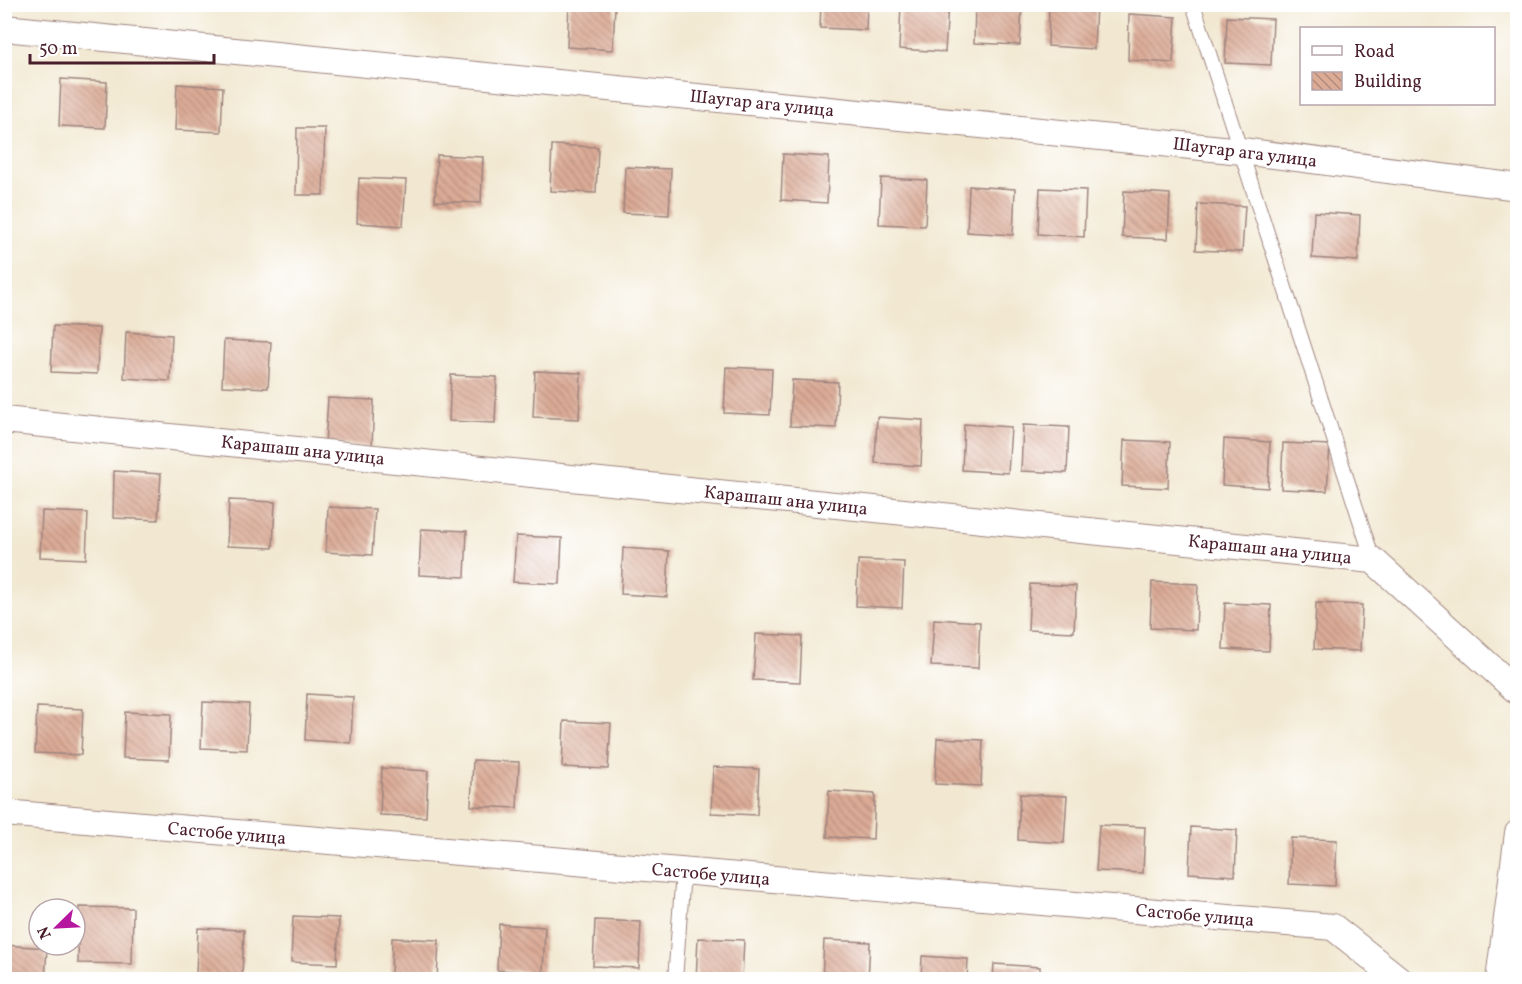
<svg xmlns="http://www.w3.org/2000/svg" width="1522" height="984" font-family="Vollkorn,serif">
<defs>
<pattern id="building-back-hatch" width="6" height="6" patternUnits="userSpaceOnUse" patternTransform="scale(1.5)"><rect width="6" height="6" fill="#dbab96"/><path d="M-1 5l2 2M0 0l6 6M5-1l2 2" fill="none" stroke="#b48b7b"/></pattern>
</defs>
<rect width="100%" height="100%" fill="#fff"/>
<filter id="ink" filterUnits="userSpaceOnUse"><feTurbulence type="fractalNoise" baseFrequency=".0167" numOctaves="2"/><feDisplacementMap in="SourceGraphic" scale="12" xChannelSelector="R" yChannelSelector="G"/><feConvolveMatrix kernelMatrix="1 2 1 2 8 2 1 2 1" color-interpolation-filters="sRGB"/></filter>
<filter id="wash" filterUnits="userSpaceOnUse"><feTurbulence type="fractalNoise" baseFrequency=".008" numOctaves="4" result="noise"/><feDisplacementMap in="SourceGraphic" scale="24" xChannelSelector="R" yChannelSelector="G"/><feGaussianBlur stdDeviation="1.35" result="paint"/><feColorMatrix in="noise" values="0 0 0 0 0 0 0 0 0 0 0 0 0 0 0 0 0 1.4 0 .05"/><feComposite in="paint" operator="in"/></filter>
<g filter="url(#wash)">
<rect width="100%" height="100%" fill="#f2e8d1"/>
<g id="blocks">
<g fill="url(#building-back-hatch)">
<polygon points="400,4 446,4 446,9 400,7"/>
<polygon points="569,4 615,4 613,50 567,47"/>
<polygon points="673,4 721,4 721,8 673,6"/>
<polygon points="821,4 867,4 866,30 820,28"/>
<polygon points="901,4 948,5 945,52 899,49"/>
<polygon points="975,4 1022,4 1020,45 974,43"/>
<polygon points="1049,4 1096,4 1094,49 1048,46"/>
<polygon points="1129,14 1176,17 1173,63 1128,60"/>
<polygon points="1227,17 1273,19 1271,65 1225,63"/>
<polygon points="61,79 107,82 105,128 59,126"/>
<polygon points="177,84 223,87 221,132 175,130"/>
<polygon points="297,128 325,128 323,195 296,195"/>
<polygon points="552,145 598,147 596,193 550,191"/>
<polygon points="783,154 829,157 827,203 781,200"/>
<polygon points="437,155 483,157 481,203 435,201"/>
<polygon points="625,167 671,169 669,215 623,213"/>
<polygon points="359,178 406,180 403,226 357,223"/>
<polygon points="881,178 927,180 925,226 879,224"/>
<polygon points="969,186 1015,189 1013,235 967,232"/>
<polygon points="1040,188 1086,190 1084,237 1038,234"/>
<polygon points="1124,191 1170,194 1168,239 1122,237"/>
<polygon points="1198,204 1245,206 1242,252 1196,250"/>
<polygon points="1314,212 1360,215 1358,261 1312,258"/>
<polygon points="53,326 99,328 97,374 51,372"/>
<polygon points="126,332 172,335 170,381 124,378"/>
<polygon points="224,340 271,342 268,388 222,386"/>
<polygon points="726,367 772,369 770,415 724,413"/>
<polygon points="535,371 581,373 579,419 533,417"/>
<polygon points="451,375 497,377 495,423 449,421"/>
<polygon points="792,380 838,382 836,428 790,426"/>
<polygon points="328,398 374,400 372,446 325,444"/>
<polygon points="877,417 923,420 921,466 875,463"/>
<polygon points="964,424 1011,427 1008,473 962,470"/>
<polygon points="1023,425 1069,427 1067,473 1021,471"/>
<polygon points="1224,439 1270,442 1268,488 1222,485"/>
<polygon points="1124,440 1170,442 1168,488 1122,486"/>
<polygon points="1283,443 1330,445 1327,491 1281,489"/>
<polygon points="114,471 161,474 158,520 113,518"/>
<polygon points="229,500 275,502 273,548 227,546"/>
<polygon points="328,507 375,509 372,555 326,552"/>
<polygon points="42,511 88,513 86,559 40,557"/>
<polygon points="421,529 467,531 465,577 419,575"/>
<polygon points="516,536 562,538 560,584 513,582"/>
<polygon points="623,548 669,551 667,597 621,594"/>
<polygon points="858,560 904,562 902,608 856,606"/>
<polygon points="1152,582 1198,584 1196,630 1150,628"/>
<polygon points="1030,584 1076,586 1074,632 1028,630"/>
<polygon points="1225,603 1271,605 1269,651 1223,649"/>
<polygon points="1316,603 1362,605 1360,651 1314,649"/>
<polygon points="934,619 980,622 978,668 931,666"/>
<polygon points="756,634 802,636 800,682 753,680"/>
<polygon points="307,694 353,697 351,743 305,740"/>
<polygon points="203,702 249,704 247,750 201,748"/>
<polygon points="37,707 83,709 81,755 35,753"/>
<polygon points="125,712 171,714 169,760 123,758"/>
<polygon points="564,721 611,723 608,769 562,767"/>
<polygon points="937,738 983,740 981,786 935,784"/>
<polygon points="473,760 519,762 517,808 471,806"/>
<polygon points="713,767 759,769 757,815 711,813"/>
<polygon points="382,768 428,771 426,817 380,815"/>
<polygon points="829,791 875,794 873,839 827,837"/>
<polygon points="1020,794 1067,796 1064,843 1018,840"/>
<polygon points="1099,825 1145,827 1143,873 1096,871"/>
<polygon points="1191,827 1237,830 1235,876 1189,873"/>
<polygon points="1291,838 1337,840 1335,886 1289,884"/>
<polygon points="79,907 133,908 132,964 78,963"/>
<polygon points="293,916 339,918 337,964 291,962"/>
<polygon points="595,920 641,922 639,968 593,966"/>
<polygon points="499,924 545,927 543,973 497,970"/>
<polygon points="198,928 244,930 242,976 196,974"/>
<polygon points="392,938 439,940 437,980 391,980"/>
<polygon points="698,938 744,940 742,980 696,980"/>
<polygon points="824,940 870,942 868,980 822,980"/>
<polygon points="4,945 47,948 45,980 4,980"/>
<polygon points="922,956 968,959 967,980 921,980"/>
<polygon points="994,964 1040,967 1040,980 993,980"/>
</g>
</g>
</g>
<g filter="url(#ink)">
<use href="#blocks" fill-opacity="0" stroke="#9e847e" stroke-width="1.5"/>
<g fill="none" stroke-linecap="round" stroke-linejoin="round">
<defs>
<g id="service">
<polyline points="1193,4 1373,560"/>
<polyline points="675,980 683,872"/>
</g>
<g id="minor">
<polyline points="4,28 1242,151 1518,187"/>
<polyline points="4,420 1373,560 1518,692"/>
<polyline points="4,813 1333,927 1400,980"/>
<polyline points="1499,980 1518,833"/>
</g>
</defs>
<use href="#service" stroke="#9e847e" stroke-width="16"/>
<use href="#minor" stroke="#9e847e" stroke-width="28"/>
<use href="#service" stroke="#fff" stroke-width="14"/>
<use href="#minor" stroke="#fff" stroke-width="26"/>
</g>
</g>
<g text-anchor="middle" stroke-width="5" stroke-linejoin="round" paint-order="stroke">
<g font-size="18" fill="#4a1f2b" stroke="#fff">
<text transform="translate(762 103) rotate(6)" y="6">Шаугар ага улица</text>
<text transform="translate(1245 152) rotate(7)" y="6">Шаугар ага улица</text>
<text transform="translate(303 450) rotate(6)" y="6">Карашаш ана улица</text>
<text transform="translate(786 500) rotate(6)" y="6">Карашаш ана улица</text>
<text transform="translate(1270 549) rotate(6)" y="6">Карашаш ана улица</text>
<text transform="translate(227 833) rotate(5)" y="6">Састобе улица</text>
<text transform="translate(711 874) rotate(5)" y="6">Састобе улица</text>
<text transform="translate(1195 915) rotate(5)" y="6">Састобе улица</text>
</g>
</g>
<rect width="1522" height="984" fill="none" stroke="#fff" stroke-width="24"/>
<rect x="1300" y="27" width="195" height="78" fill="#ffffff" stroke="#b7a5aa" stroke-width="1.5"/>
<rect x="1312" y="46" width="30" height="9" fill="#ffffff" stroke="#b7a5aa" stroke-width="1.5"/>
<text x="1354" y="57" font-size="18" fill="#4a1f2b">Road</text>
<rect x="1312" y="72" width="30" height="18" fill="url(#building-back-hatch)" stroke="#b7a5aa" stroke-width="1.5"/>
<text x="1354" y="87" font-size="18" fill="#4a1f2b">Building</text>
<g transform="translate(57 927) rotate(246)"><circle r="28" fill="#ffffff" stroke="#b7a5aa" stroke-width="1.5"/>
<path d="M0-4.5L10 22L0 15L-10 22Z" fill="#b5179e"/>
<text y="-9" font-size="16" font-weight="bold" text-anchor="middle" fill="#4a1f2b">N</text>
</g>
<path d="M30 54v9h184v-9" fill="none" stroke="#4a1f2b" stroke-width="3"/>
<text x="39" y="54" font-size="18" fill="#4a1f2b" stroke="#ffffff" stroke-width="4.5" paint-order="stroke">50 m</text>
</svg>
